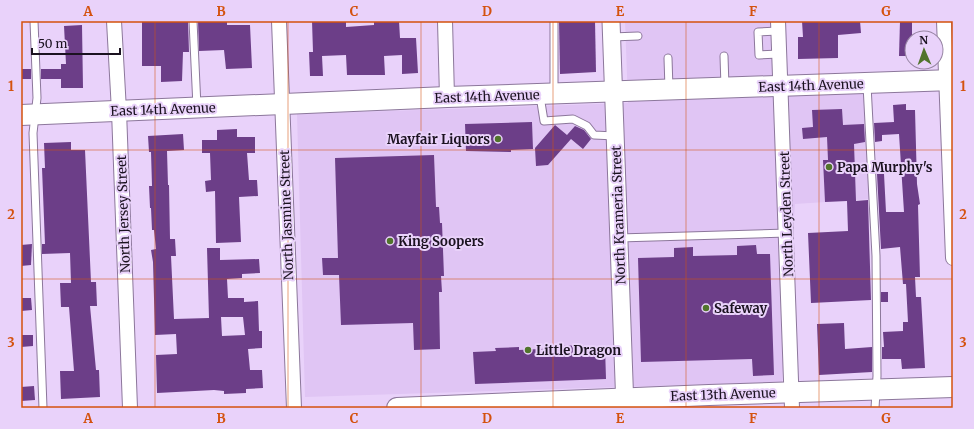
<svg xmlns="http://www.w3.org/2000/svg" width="974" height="429" font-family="Merriweather,serif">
<rect width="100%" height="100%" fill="#e9d2fa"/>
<polygon fill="#e0c5f4" points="625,21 786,21 788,94 867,91 871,199 795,204 782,382 305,397 297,114 628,103"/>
<g fill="#6c3e88" fill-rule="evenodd">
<polygon points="142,21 188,21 189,52 183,52 182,81 161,82 161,66 142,66"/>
<polygon points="198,21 227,21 227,25 250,25 252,68 226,69 224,50 199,51"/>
<polygon points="312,21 346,21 346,27 374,25 374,21 399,21 400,38 416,38 418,73 402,74 402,55 384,56 385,75 347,75 346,55 322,56 323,76 310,76 309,52 313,52"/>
<polygon points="559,21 595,21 596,72 560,74"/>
<polygon points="802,21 860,21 861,33 838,35 838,58 798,59 798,37 803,37"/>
<polygon points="900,21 912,21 912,56 899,56"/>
<polygon points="82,25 83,88 61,88 61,79 41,79 41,69 61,69 61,64 66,64 64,26"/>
<rect x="21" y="69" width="10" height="10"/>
<polygon points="906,104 906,110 915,110 917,184 920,204 918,205 920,277 915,277 916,297 921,297 925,368 902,369 901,359 882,359 882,347 884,347 883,332 903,331 903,322 908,322 906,284 903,284 900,247 881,249 877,174 884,174 886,212 904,212 899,134 882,135 882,141 875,142 874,123 894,122 893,105"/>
<polygon points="842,109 843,125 864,124 865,142 854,144 856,201 868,200 871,300 811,303 808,233 848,231 847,201 825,202 823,160 828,160 827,137 803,139 802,128 813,127 812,110"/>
<polygon points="532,122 533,149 511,150 511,152 466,151 465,124"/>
<polygon points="555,125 567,135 575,126 584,130 591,139 583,149 571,139 548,165 536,166 535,148"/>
<polygon points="237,129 237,137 255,137 255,153 247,153 249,180 257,180 258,196 239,197 241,242 216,243 215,191 206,192 205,181 211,180 210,153 202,153 202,140 217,140 217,130"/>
<path d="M183,134L184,150L167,151L168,185H169L170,239H175L176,256H171L174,319L209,318L207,248H220V260L259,259L260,273L242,274V278L227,279L228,298H244V302L258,301L259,331H262V348L248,349L250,370H262L263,388L246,389V393L224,394V391L214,390L157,393L156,355L177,354L176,334L155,335L153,262L151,250L156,249L154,230H152L151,208H150L149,186H152L151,152H149L148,136ZM221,317H243L245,335L222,336Z"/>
<polygon points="71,142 71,150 85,150 91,282 96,282 97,306 90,306 96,370 99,370 100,397 61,399 60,371 74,371 69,307 61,307 60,283 71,283 70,253 42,254 42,244 45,244 42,168 45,168 44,143"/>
<polygon points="434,155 436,207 439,207 440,223 442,223 444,276 441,276 442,292 439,292 440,349 414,350 413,323 341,325 339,275 323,275 322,258 338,258 335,158"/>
<polygon points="32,244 31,265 21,266 21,245"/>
<polygon points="756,245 757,254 770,254 774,375 753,376 752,359 641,362 638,258 674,257 674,248 693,247 693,256 737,255 737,246"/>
<rect x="881" y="292" width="7" height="10"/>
<polygon points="21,298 31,298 32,310 21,311"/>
<polygon points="844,323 845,349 872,347 872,372 819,375 817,324"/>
<polygon points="21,335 33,335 33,346 21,347"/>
<polygon points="584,345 584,348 605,347 606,379 475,384 473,352 496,351 495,348 519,347 519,350 560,348 560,346"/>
<polygon points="34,386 35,400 21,401 21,387"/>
</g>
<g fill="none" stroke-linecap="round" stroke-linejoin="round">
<defs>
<g id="service">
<polyline points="34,21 37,98 33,133 43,408"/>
<polyline points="193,21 197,107"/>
<polyline points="554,21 554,93"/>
<polyline points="778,31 758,32 759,55 779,54"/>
<polyline points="612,37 638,36"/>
<polyline points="724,56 725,87"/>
<polyline points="668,58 669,89"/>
<polyline points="867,85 876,256 877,376 875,408"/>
<polyline points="540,96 544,121 573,119 587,126 594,135 615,136"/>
<polyline points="619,238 787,233"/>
</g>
<g id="minor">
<polyline points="114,21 119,111 130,408"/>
<polyline points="279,21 294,408"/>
<polyline points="445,21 447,97"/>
<polyline points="778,21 792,408"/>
<polyline points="944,21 953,258"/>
</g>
<polyline id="tertiary" points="611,21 625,408"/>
<g id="secondary">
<polyline points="21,115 447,97 953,80"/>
<polyline points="397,408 709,395 953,387"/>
</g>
</defs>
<use href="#service" stroke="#8c779b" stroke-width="9"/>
<use href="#minor" stroke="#8c779b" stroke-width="16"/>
<use href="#tertiary" stroke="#8c779b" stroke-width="19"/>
<use href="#secondary" stroke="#8c779b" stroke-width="22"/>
<use href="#service" stroke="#fff" stroke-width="7"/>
<use href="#minor" stroke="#fff" stroke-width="14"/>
<use href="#tertiary" stroke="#fff" stroke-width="17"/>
<use href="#secondary" stroke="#fff" stroke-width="20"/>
</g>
<path fill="none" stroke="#d4520e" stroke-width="1" stroke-opacity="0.55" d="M155,21V408M288,21V408M421,21V408M553,21V408M686,21V408M819,21V408M21,150H953M21,279H953"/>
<g fill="#51742c" stroke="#e9d2fa" stroke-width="1.5">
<circle cx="498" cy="139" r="4"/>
<circle cx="829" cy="167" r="4"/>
<circle cx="390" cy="241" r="4"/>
<circle cx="706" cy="308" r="4"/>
<circle cx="528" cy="350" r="4"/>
</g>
<g text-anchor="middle" stroke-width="4" stroke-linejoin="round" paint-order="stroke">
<g font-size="13" fill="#1b1220" stroke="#e9d2fa">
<text transform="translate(811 85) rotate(-2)" y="5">East 14th Avenue</text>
<text transform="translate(487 96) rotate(-2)" y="5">East 14th Avenue</text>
<text transform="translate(163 109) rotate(-2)" y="5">East 14th Avenue</text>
<text transform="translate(123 214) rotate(-92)" y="5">North Jersey Street</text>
<text transform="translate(786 214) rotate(-92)" y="5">North Leyden Street</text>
<text transform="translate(286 215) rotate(-92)" y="5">North Jasmine Street</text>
<text transform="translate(618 215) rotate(-92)" y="5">North Krameria Street</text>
<text transform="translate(723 394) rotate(-2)" y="5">East 13th Avenue</text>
</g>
<g font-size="13" font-weight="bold" fill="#1b1220" stroke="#e9d2fa" text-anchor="start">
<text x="490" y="144" text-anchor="end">Mayfair Liquors</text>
<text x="837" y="172">Papa Murphy's</text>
<text x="398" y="246">King Soopers</text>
<text x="714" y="313">Safeway</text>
<text x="536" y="355">Little Dragon</text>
</g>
</g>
<rect width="974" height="429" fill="none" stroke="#e9d2fa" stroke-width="44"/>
<g transform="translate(924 50) rotate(358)"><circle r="19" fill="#e9d2fa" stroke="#9785a3"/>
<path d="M0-3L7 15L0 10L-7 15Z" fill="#51742c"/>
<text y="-6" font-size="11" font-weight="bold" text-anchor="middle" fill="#1b1220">N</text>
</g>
<path d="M32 48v6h88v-6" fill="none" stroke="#1b1220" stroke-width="2"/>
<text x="38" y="48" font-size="12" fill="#1b1220" stroke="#e9d2fa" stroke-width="3" paint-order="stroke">50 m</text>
<rect x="22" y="22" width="930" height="385" fill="none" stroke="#d4520e" stroke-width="1.5"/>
<g font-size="13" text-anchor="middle" font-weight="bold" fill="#d4520e">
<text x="88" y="16">A</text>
<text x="221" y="16">B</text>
<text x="354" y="16">C</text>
<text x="487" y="16">D</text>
<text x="620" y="16">E</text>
<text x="753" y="16">F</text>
<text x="886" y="16">G</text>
<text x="11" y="91">1</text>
<text x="963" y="91">1</text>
<text x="11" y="219">2</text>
<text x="963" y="219">2</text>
<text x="11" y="347">3</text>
<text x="963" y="347">3</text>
<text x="88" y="423">A</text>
<text x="221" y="423">B</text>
<text x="354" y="423">C</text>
<text x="487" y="423">D</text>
<text x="620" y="423">E</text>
<text x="753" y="423">F</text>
<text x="886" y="423">G</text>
</g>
</svg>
